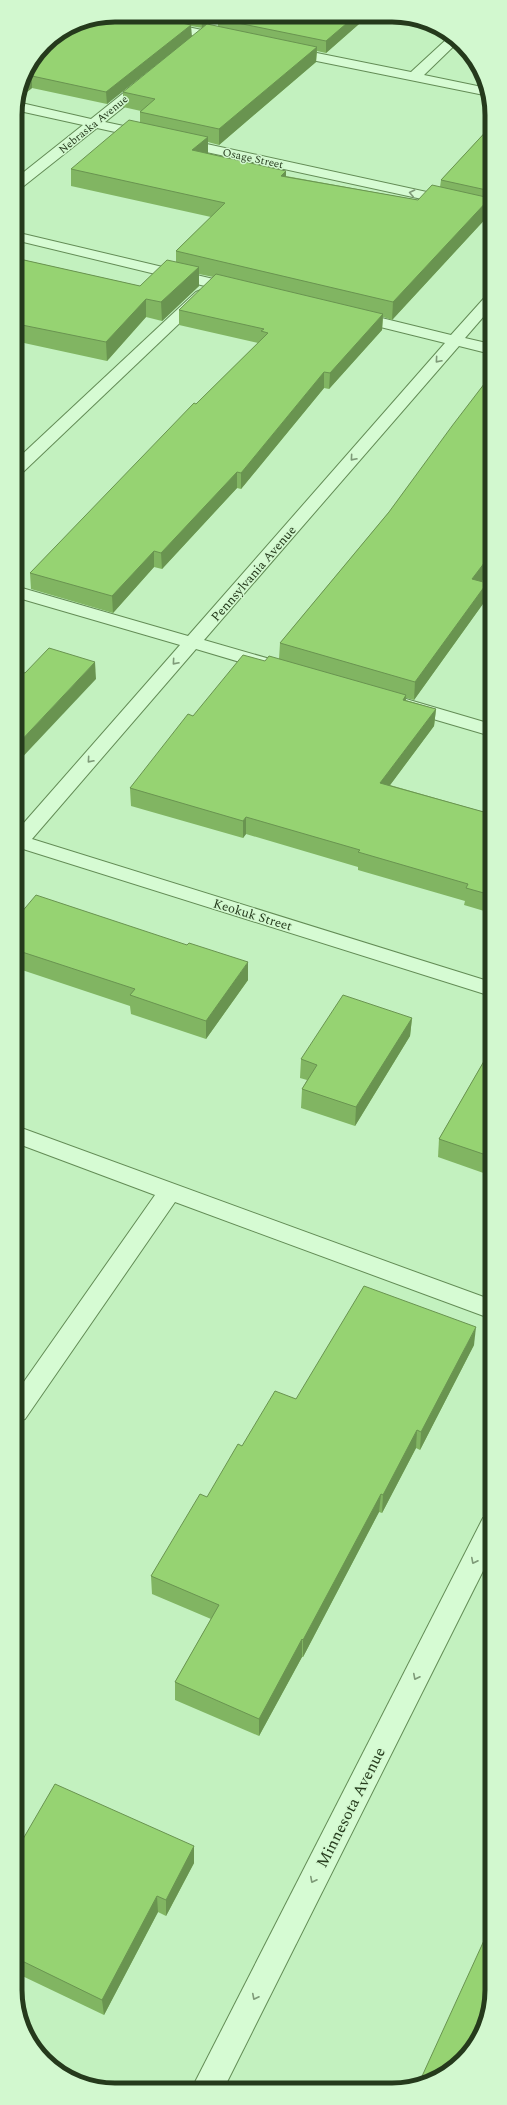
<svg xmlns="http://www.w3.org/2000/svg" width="507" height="2105" font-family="Spectral,serif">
<rect width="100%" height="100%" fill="#c3f1bf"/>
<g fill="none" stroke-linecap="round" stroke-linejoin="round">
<defs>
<g id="minor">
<polygon points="115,15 130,15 226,35 232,39 226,43 107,17"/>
<polygon points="449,37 458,42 424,75 487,88 489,96 287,55 281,51 287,47 411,72"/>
<polygon points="146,78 151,79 153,82 151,85 105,122 152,132 154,135 152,138 147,139 97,128 20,189 15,190 15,179 83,125 15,110 17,102 91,119 141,79"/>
<polygon points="179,138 491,206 491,214 174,145 172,142 174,139"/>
<polygon points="15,232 243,286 246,289 243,292 238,294 15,240"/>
<polygon points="201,290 206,292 209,295 206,298 21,474 15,475 15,461 196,292"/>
<polygon points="491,295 491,308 465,338 491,344 491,354 459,346 204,640 277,661 279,665 277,669 270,671 196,649 32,839 491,982 491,996 23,849 15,852 15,833 180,645 15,597 15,586 188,636 445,343 348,319 345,316 348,313 353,311 451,335 486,296"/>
<polygon points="406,699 491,724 491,736 399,709 397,705 399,701"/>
<polygon points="16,1126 492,1300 492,1319 175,1202 25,1419 16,1422 16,1393 155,1195 16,1143"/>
<polygon points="492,1515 492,1553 224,2088 192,2088 483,1518"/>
</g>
</defs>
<use href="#minor" stroke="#638c56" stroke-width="2"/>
<use href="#minor" fill="#d6fbd3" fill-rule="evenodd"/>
</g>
<g fill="#81b562">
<polygon points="115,15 218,16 202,28 191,26 107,104 32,88 17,100 23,76"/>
<polygon points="367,17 326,53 317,51 316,62 219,145 208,142 208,153 286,176 418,200 440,187 441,180 491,126 491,204 490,204 489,215 392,320 383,317 382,330 329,389 324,388 241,489 237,488 162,569 154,567 113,613 31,589 30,573 196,404 258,343 179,325 179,310 213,277 199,274 199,286 162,321 146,317 107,361 24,343 15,258 140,286 176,262 176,251 211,217 71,186 71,169 140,122 140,112 141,111 123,107 123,92 218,27 218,19"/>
<polygon points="491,375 491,569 482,582 485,601 414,700 406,698 406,700 436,709 434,726 390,785 491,814 491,913 464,905 465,901 358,870 358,867 246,834 243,838 131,806 130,788 193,716 265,661 279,659 280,643 389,512"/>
<polygon points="15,920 248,980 206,1039 131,1014 130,1006 16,968"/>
<polygon points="412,1018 410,1036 355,1126 301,1108 302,1089 307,1080 300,1078 301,1059"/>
<polygon points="491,1049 492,1176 438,1157 439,1139"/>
<polygon points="474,1345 420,1450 416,1448 382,1513 379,1512 303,1657 302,1657 259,1736 175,1700 175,1682 211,1619 152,1594 151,1576 207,1497 242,1446 296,1399"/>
<polygon points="194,1846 194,1863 166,1916 158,1912 104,2015 16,1973 16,1851"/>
</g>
<g fill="#699450">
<polygon points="203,16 218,16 202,28 201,17"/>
<polygon points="354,17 367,17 326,53 326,41"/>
<polygon points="191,25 192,37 107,104 106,92"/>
<polygon points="317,47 316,62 219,145 219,129"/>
<polygon points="32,76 32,88 17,100 21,84"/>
<polygon points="208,137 208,154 192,150"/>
<polygon points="286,171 286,188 281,176"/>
<polygon points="490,198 489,215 392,320 393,302"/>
<polygon points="199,267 199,286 162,321 161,302"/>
<polygon points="146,299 146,317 107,361 106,342"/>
<polygon points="383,314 382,330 329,389 330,373"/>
<polygon points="22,325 24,343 15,351 15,331"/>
<polygon points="324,372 324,388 241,489 241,473"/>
<polygon points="237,472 237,488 162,569 161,553"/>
<polygon points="154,551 154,567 113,613 112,596"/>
<polygon points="491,554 491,569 470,597 472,579"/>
<polygon points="487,583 485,601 414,700 415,682"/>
<polygon points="95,662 96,679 15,765 15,747"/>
<polygon points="406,695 405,713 403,700"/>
<polygon points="436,709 434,726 379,800 380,783"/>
<polygon points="246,817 246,834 243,838 243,821"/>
<polygon points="248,962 248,980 206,1039 206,1021"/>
<polygon points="412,1018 410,1036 355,1126 356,1107"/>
<polygon points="476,1327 474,1345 420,1450 421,1432"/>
<polygon points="417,1430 416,1448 382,1513 383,1495"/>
<polygon points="381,1494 379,1512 303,1657 303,1640"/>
<polygon points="302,1639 302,1657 259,1736 259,1719"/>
<polygon points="194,1846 194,1863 166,1916 166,1900"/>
<polygon points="157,1896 158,1912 104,2015 102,2000"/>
</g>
<g fill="#96d372" stroke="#699450">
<polygon points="115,15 146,15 191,25 106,92 32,76 21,84 23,76 44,44 77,22"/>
<polygon points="222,16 354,17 326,41 218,19"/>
<polygon points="207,24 317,47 219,129 140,112 155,99 123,92"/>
<polygon points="129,120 208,137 192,150 286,171 281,176 418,200 432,185 490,198 393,302 176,251 225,203 71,169"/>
<polygon points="491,126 491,191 441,180"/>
<polygon points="15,258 140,286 167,260 199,267 161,302 146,299 106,342 22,325 15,331"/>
<polygon points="216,274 383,314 330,373 324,372 241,473 237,472 161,553 154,551 112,596 30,573 194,403 196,404 268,333 261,331 264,329 179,310"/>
<polygon points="491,375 491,554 472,579 487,583 415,682 280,643 389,512 452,426"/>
<polygon points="49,648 95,662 15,747 15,670 25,673"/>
<polygon points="243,655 265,661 269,656 406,695 403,700 436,709 380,783 491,814 491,895 466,888 468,884 358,852 360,850 246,817 243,821 130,788 188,714 193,716"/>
<polygon points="36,895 187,945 189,943 248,962 206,1021 130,995 135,989 16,950 15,920"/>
<polygon points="343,995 412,1018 356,1107 302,1089 317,1065 301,1059"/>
<polygon points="491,1049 492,1157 439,1139"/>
<polygon points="364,1286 476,1327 421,1432 417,1430 383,1495 381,1494 303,1640 302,1639 259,1719 175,1682 219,1605 151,1576 200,1494 207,1497 238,1444 242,1446 275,1391 296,1399"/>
<polygon points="55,1784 194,1846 166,1900 157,1896 102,2000 16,1958 16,1851"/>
<polygon points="492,1923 492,1997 484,2028 467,2056 437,2080 418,2085"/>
</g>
<defs><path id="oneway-chevron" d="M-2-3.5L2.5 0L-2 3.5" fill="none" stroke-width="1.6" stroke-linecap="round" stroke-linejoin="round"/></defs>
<g stroke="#7e9a78">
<use href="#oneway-chevron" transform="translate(412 193) rotate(-168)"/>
<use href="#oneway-chevron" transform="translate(438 360) rotate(131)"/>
<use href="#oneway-chevron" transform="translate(353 458) rotate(131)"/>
<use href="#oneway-chevron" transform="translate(175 662) rotate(131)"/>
<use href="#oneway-chevron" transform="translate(90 760) rotate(131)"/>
<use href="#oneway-chevron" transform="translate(474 1561) rotate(117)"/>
<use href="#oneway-chevron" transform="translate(416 1677) rotate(117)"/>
<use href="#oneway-chevron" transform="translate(313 1880) rotate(117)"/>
<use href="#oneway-chevron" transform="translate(255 1997) rotate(117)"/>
</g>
<g text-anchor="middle" stroke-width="3" stroke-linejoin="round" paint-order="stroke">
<g font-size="11" fill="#253a1c" stroke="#d2f8cf">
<text transform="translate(93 124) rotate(-39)" y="4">Nebraska Avenue</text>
<text transform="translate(253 158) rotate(12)" y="4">Osage Street</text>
</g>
<g font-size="13" fill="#253a1c" stroke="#d2f8cf">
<text transform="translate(253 573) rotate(-49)" y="5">Pennsylvania Avenue</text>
<text transform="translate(253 914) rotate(17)" y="5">Keokuk Street</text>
</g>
<g font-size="16" fill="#253a1c" stroke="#d2f8cf">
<text transform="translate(350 1807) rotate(-63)" y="6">Minnesota Avenue</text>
</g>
</g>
<path d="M0 0H507V2105H0ZM115 22H392A93 93 0 0 1 485 115V1990A93 93 0 0 1 392 2083H115A93 93 0 0 1 22 1990V115A93 93 0 0 1 115 22Z" fill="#d2f8cf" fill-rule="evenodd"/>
<path fill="none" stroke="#253a1c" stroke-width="5" d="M115 22H392A93 93 0 0 1 485 115V1990A93 93 0 0 1 392 2083H115A93 93 0 0 1 22 1990V115A93 93 0 0 1 115 22Z"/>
</svg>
